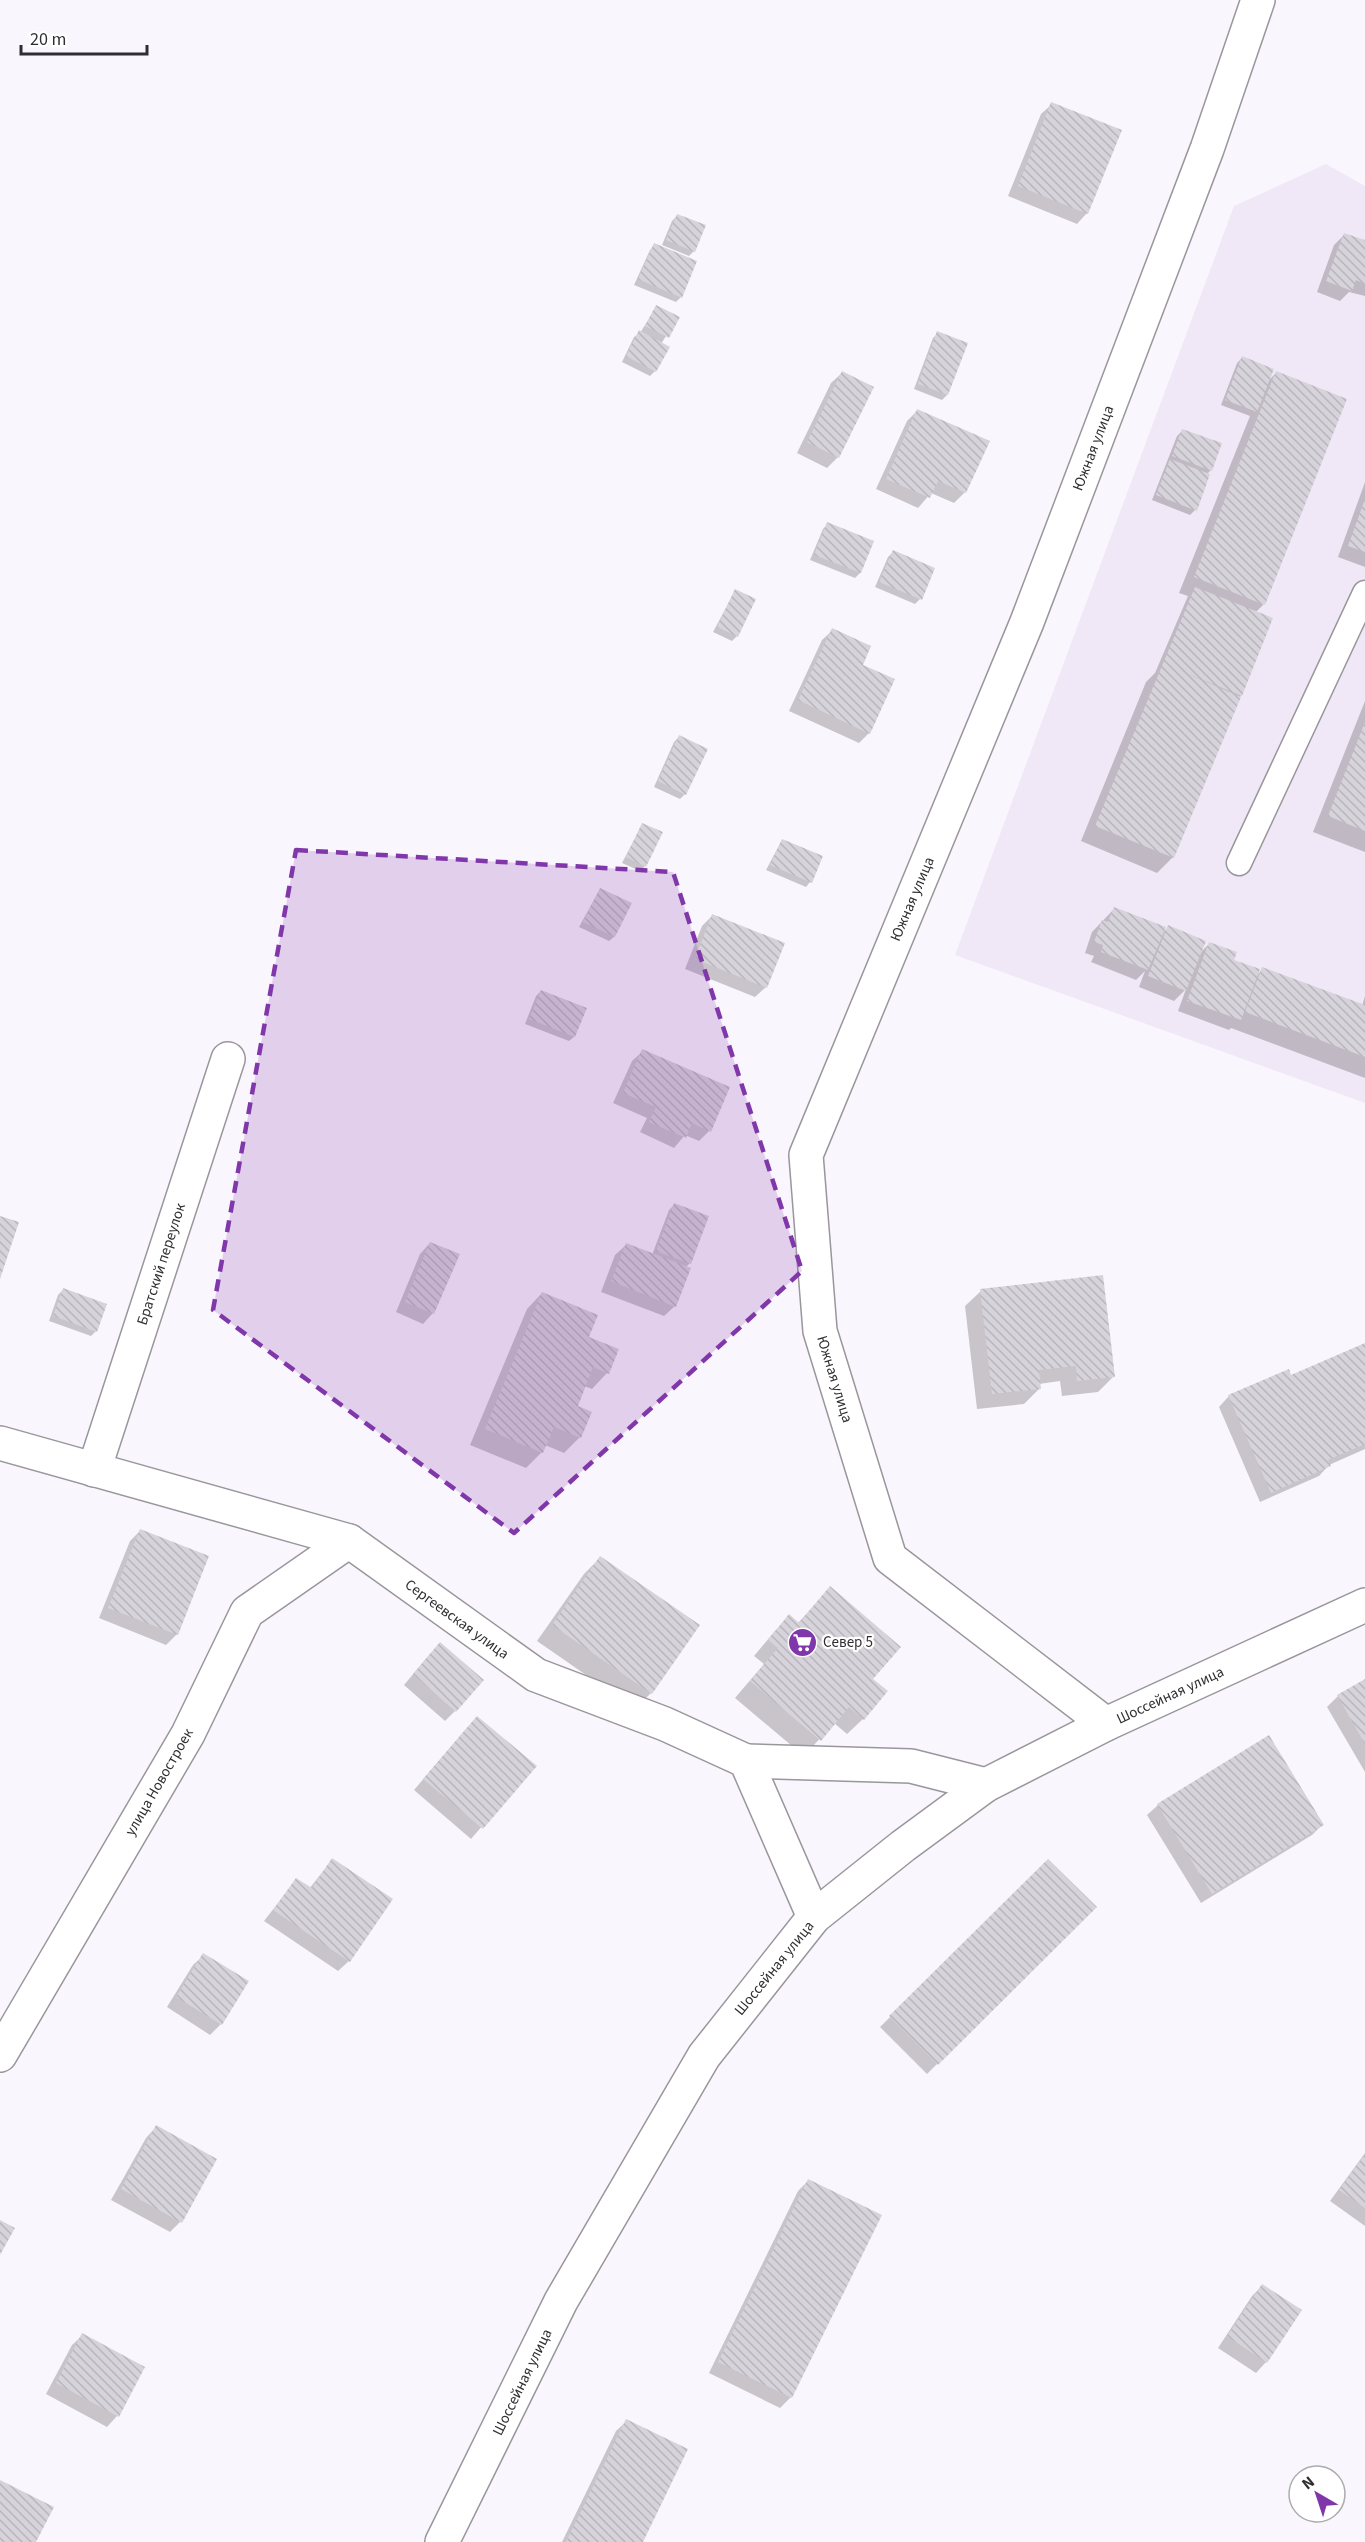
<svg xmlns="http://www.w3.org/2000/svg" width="1365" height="2542" font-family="'Source Sans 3',sans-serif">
<defs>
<pattern id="building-back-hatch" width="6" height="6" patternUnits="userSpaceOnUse" patternTransform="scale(1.5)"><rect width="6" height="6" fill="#d7d3da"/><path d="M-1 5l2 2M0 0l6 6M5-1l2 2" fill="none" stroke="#b9b5bc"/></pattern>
</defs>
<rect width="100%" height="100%" fill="#faf6fd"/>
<polygon fill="#f0e8f6" points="1326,164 1365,186 1365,1103 955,955 1234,206"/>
<g fill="#0003">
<polygon points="1052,104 1087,213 1077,224 1008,196 1041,114"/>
<polygon points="677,216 694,251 689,256 662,245 672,221"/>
<polygon points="1345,234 1365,242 1365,296 1349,292 1340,301 1317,292 1334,245"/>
<polygon points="655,245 695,262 681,297 676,302 634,285 650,250"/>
<polygon points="657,306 678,317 661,344 655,371 650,376 622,362 634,337 640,333"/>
<polygon points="938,333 947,395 942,400 914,389 933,338"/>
<polygon points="1242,358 1267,382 1276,373 1345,400 1263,605 1255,613 1241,695 1173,857 1157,873 1081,841 1146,682 1155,673 1188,596 1179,593 1250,416 1221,405 1237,363"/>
<polygon points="842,373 838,457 827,468 797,453 831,383"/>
<polygon points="917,411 965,492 954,503 931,493 918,508 876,489 907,421"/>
<polygon points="1182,431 1211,470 1207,474 1195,510 1190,515 1152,500 1177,436"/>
<polygon points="1365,482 1365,567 1338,557"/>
<polygon points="828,524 872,541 860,573 855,578 810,560 823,529"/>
<polygon points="893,552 933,569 920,599 915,604 875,587 888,557"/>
<polygon points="735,591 737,636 732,641 713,632"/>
<polygon points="833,630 861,665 869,733 859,743 789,711 822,640"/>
<polygon points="1365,701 1365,852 1313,832"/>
<polygon points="679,737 685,794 680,799 654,787 674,742"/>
<polygon points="642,825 645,866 640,871 622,863"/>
<polygon points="782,840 810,882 806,887 766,870"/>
<polygon points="600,889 614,937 609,941 579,927"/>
<polygon points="1114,909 1161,934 1169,927 1199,954 1209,944 1256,976 1263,969 1362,1006 1365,996 1365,1078 1231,1028 1229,1030 1178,1011 1186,989 1174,1001 1139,987 1145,971 1136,980 1091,962 1094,956 1085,953 1092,932"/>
<polygon points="712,916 766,987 755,997 685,969 702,926"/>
<polygon points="541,991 574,1037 569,1041 525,1024 536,996"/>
<polygon points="643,1051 709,1131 699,1141 685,1135 674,1148 640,1132 647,1118 613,1103 632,1061"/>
<polygon points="674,1205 690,1263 685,1268 675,1306 664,1316 601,1292 615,1255 626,1245 652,1255 669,1210"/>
<polygon points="430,1243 433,1313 423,1324 396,1312 420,1254"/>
<polygon points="63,1290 96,1331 91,1336 49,1321 58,1295"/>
<polygon points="981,1291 1114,1376 1098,1392 1062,1396 1060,1381 1039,1384 1040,1388 1024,1404 977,1409 965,1306"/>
<polygon points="542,1293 587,1338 607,1373 592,1389 584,1386 576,1407 580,1437 564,1453 545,1445 542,1452 526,1468 470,1445 527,1309"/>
<polygon points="1365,1344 1365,1449 1329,1465 1319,1476 1260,1502 1219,1407 1229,1396 1290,1377"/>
<polygon points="141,1530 177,1634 166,1645 99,1618 130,1541"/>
<polygon points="600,1558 698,1625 651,1693 635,1709 537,1641 584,1574"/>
<polygon points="830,1588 871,1679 863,1719 847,1734 834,1723 804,1756 735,1698 764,1664 754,1656 774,1632 789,1616 798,1623"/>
<polygon points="430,1654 455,1711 445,1721 404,1685"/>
<polygon points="1365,1680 1365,1772 1327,1707 1338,1696"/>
<polygon points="467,1728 534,1766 471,1839 414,1790"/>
<polygon points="1158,1805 1322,1825 1312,1835 1201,1903 1147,1815"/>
<polygon points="332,1860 349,1961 338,1971 264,1921 296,1880 309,1889"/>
<polygon points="1048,1861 1094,1907 927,2074 880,2027"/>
<polygon points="204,1955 247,1982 221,2024 210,2035 167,2007 193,1965"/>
<polygon points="156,2127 180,2222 170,2232 111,2200 146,2138"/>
<polygon points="1365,2153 1365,2226 1330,2201"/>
<polygon points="809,2180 880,2215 791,2397 780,2408 709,2373 798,2191"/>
<polygon points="1263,2285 1266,2362 1256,2373 1218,2348 1252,2296"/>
<polygon points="83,2335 143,2367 117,2416 107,2427 46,2394 72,2345"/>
<polygon points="627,2421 641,2542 562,2542 616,2431"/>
</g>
<g fill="url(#building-back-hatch)">
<polygon points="1051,102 1122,130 1088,214 1018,186"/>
<polygon points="677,214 706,225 695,252 666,240"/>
<polygon points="1344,233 1365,240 1365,284 1356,280 1352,291 1326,281"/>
<polygon points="654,243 697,261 682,298 638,279"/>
<polygon points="656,305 680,317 669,338 645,326"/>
<polygon points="639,330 670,347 656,372 626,356"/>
<polygon points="937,331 968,343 948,395 918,384"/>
<polygon points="1242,356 1274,369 1257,412 1225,400"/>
<polygon points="842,371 874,387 839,458 807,442"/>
<polygon points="1276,371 1347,399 1265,605 1194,577"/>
<polygon points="917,409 990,441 966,493 938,481 930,498 886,479"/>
<polygon points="1182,429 1222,443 1212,471 1172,456"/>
<polygon points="1170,459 1210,474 1197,511 1156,495"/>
<polygon points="1365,499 1365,552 1348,546"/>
<polygon points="827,522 874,541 861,573 814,555"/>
<polygon points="893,550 935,568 922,600 879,582"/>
<polygon points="1195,587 1273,618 1242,696 1176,669 1241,697 1174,858 1095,826"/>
<polygon points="735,589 756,599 738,637 717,627"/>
<polygon points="832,628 871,646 863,665 895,679 870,734 798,700"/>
<polygon points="1365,722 1365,831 1328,816"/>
<polygon points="679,735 708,749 686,795 658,781"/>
<polygon points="642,823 663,832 646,867 626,857"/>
<polygon points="782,839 823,856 812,883 770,865"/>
<polygon points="600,888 632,903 615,937 583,922"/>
<polygon points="1114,907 1166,927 1148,970 1101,952 1103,945 1094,942 1102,920 1108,922"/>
<polygon points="712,914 785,943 767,988 695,959"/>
<polygon points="1168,925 1206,941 1186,991 1148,976"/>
<polygon points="1209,942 1237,952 1234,960 1260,969 1241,1020 1187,1001"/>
<polygon points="1262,967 1365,1005 1365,1057 1245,1012"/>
<polygon points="541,990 587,1008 575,1037 529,1019"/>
<polygon points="642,1049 730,1087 711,1132 692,1123 686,1138 649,1122 656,1107 623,1093"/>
<polygon points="674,1203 709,1216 691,1264 656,1251"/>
<polygon points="0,1216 19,1222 0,1279"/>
<polygon points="430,1242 460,1254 434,1314 405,1302"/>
<polygon points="626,1243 691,1268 676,1307 611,1281"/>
<polygon points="1103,1275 1115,1377 1077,1381 1076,1366 1039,1370 1041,1389 992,1394 980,1289"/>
<polygon points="63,1288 107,1304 97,1332 53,1316"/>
<polygon points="542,1292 598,1315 589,1337 619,1349 609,1374 593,1367 578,1406 592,1412 581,1438 554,1427 543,1453 485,1429"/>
<polygon points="1365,1343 1365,1444 1328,1460 1331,1466 1271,1493 1228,1395 1289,1369 1291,1375"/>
<polygon points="140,1529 209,1556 178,1635 108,1608"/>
<polygon points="600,1556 700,1625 652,1694 552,1625"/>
<polygon points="830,1586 901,1647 873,1679 888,1691 864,1720 849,1707 821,1741 750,1681 778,1648 768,1640 789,1614 799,1623"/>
<polygon points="440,1642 484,1680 456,1712 413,1674"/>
<polygon points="1365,1679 1365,1744 1337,1695"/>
<polygon points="477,1716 537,1766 483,1829 423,1779"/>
<polygon points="1269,1735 1324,1825 1212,1894 1157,1804"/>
<polygon points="332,1858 393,1899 350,1962 273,1910 296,1878 312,1888"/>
<polygon points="1048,1859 1097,1907 938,2065 889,2016"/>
<polygon points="203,1953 249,1981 222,2025 176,1997"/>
<polygon points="156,2125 217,2159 182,2223 121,2189"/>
<polygon points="1365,2154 1365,2208 1339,2190"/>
<polygon points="808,2179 882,2215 792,2398 718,2362"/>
<polygon points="0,2220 15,2228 0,2255"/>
<polygon points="1262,2284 1302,2310 1267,2363 1227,2336"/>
<polygon points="82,2333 145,2367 119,2417 56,2383"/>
<polygon points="626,2419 688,2449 643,2542 566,2542"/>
<polygon points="0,2480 54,2507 36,2542 0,2542"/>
</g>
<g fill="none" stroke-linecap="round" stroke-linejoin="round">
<defs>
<polyline id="lane" points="1239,863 1365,593"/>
<g id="street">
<polyline points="0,1443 349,1541 536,1675 665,1724 746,1761 814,1917"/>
<polyline points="94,1470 228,1059"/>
<polyline points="1106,1724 890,1558 820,1331 806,1155 1027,622 1207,149 1258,0"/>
<polyline points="746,1761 911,1766 986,1785"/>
<polyline points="0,2055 188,1734 247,1612 349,1541"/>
</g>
<polyline id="secondary" points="442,2542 561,2301 704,2056 814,1917 903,1846 986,1785 1106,1724 1365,1605"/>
</defs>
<use href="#lane" stroke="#9a969c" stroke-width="27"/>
<use href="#street" stroke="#9a969c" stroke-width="36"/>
<use href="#secondary" stroke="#9a969c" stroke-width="36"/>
<use href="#lane" stroke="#fff" stroke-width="24"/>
<use href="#street" stroke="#fff" stroke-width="33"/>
<use href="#secondary" stroke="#fff" stroke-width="33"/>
</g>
<path fill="#8037a9" fill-opacity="0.2" stroke="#8037a9" stroke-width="4.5" stroke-dasharray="12 8" stroke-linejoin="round" d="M296,850L673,872L802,1271L514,1533L213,1310Z"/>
<defs>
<symbol id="supermarket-disc" viewBox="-11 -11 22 22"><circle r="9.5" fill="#8037a9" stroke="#fff"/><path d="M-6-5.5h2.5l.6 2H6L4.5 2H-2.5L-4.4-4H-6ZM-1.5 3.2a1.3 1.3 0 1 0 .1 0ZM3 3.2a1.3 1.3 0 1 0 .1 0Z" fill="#fff"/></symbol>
</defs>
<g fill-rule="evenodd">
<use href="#supermarket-disc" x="786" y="1626" width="33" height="33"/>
</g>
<g text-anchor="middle" stroke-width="4.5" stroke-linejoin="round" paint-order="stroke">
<g font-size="15" fill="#302e31" stroke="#fff">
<text transform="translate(1093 448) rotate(-69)" y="5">Южная улица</text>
<text transform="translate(912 899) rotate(-67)" y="5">Южная улица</text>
<text transform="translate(161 1264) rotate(-72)" y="5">Братский переулок</text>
<text transform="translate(835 1379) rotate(73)" y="5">Южная улица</text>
<text transform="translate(457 1619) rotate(36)" y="5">Сергеевская улица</text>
<text transform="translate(1170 1695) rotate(-25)" y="5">Шоссейная улица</text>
<text transform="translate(159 1782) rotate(-60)" y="5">улица Новостроек</text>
<text transform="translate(774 1968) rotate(-51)" y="5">Шоссейная улица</text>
<text transform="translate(522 2382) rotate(-64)" y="5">Шоссейная улица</text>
</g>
<g font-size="15" fill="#302e31" stroke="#fff" text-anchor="start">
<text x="823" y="1647">Север 5</text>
</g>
</g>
<g transform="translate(1317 2494) rotate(321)"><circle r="28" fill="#ffffff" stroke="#acabad" stroke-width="1.5"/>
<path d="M0-4.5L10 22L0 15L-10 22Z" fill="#8037a9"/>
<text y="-9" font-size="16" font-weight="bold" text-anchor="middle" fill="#302e31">N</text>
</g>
<path d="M21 45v9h126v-9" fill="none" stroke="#302e31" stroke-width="3"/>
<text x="30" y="45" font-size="18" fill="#302e31" stroke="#ffffff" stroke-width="4.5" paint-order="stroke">20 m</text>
</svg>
